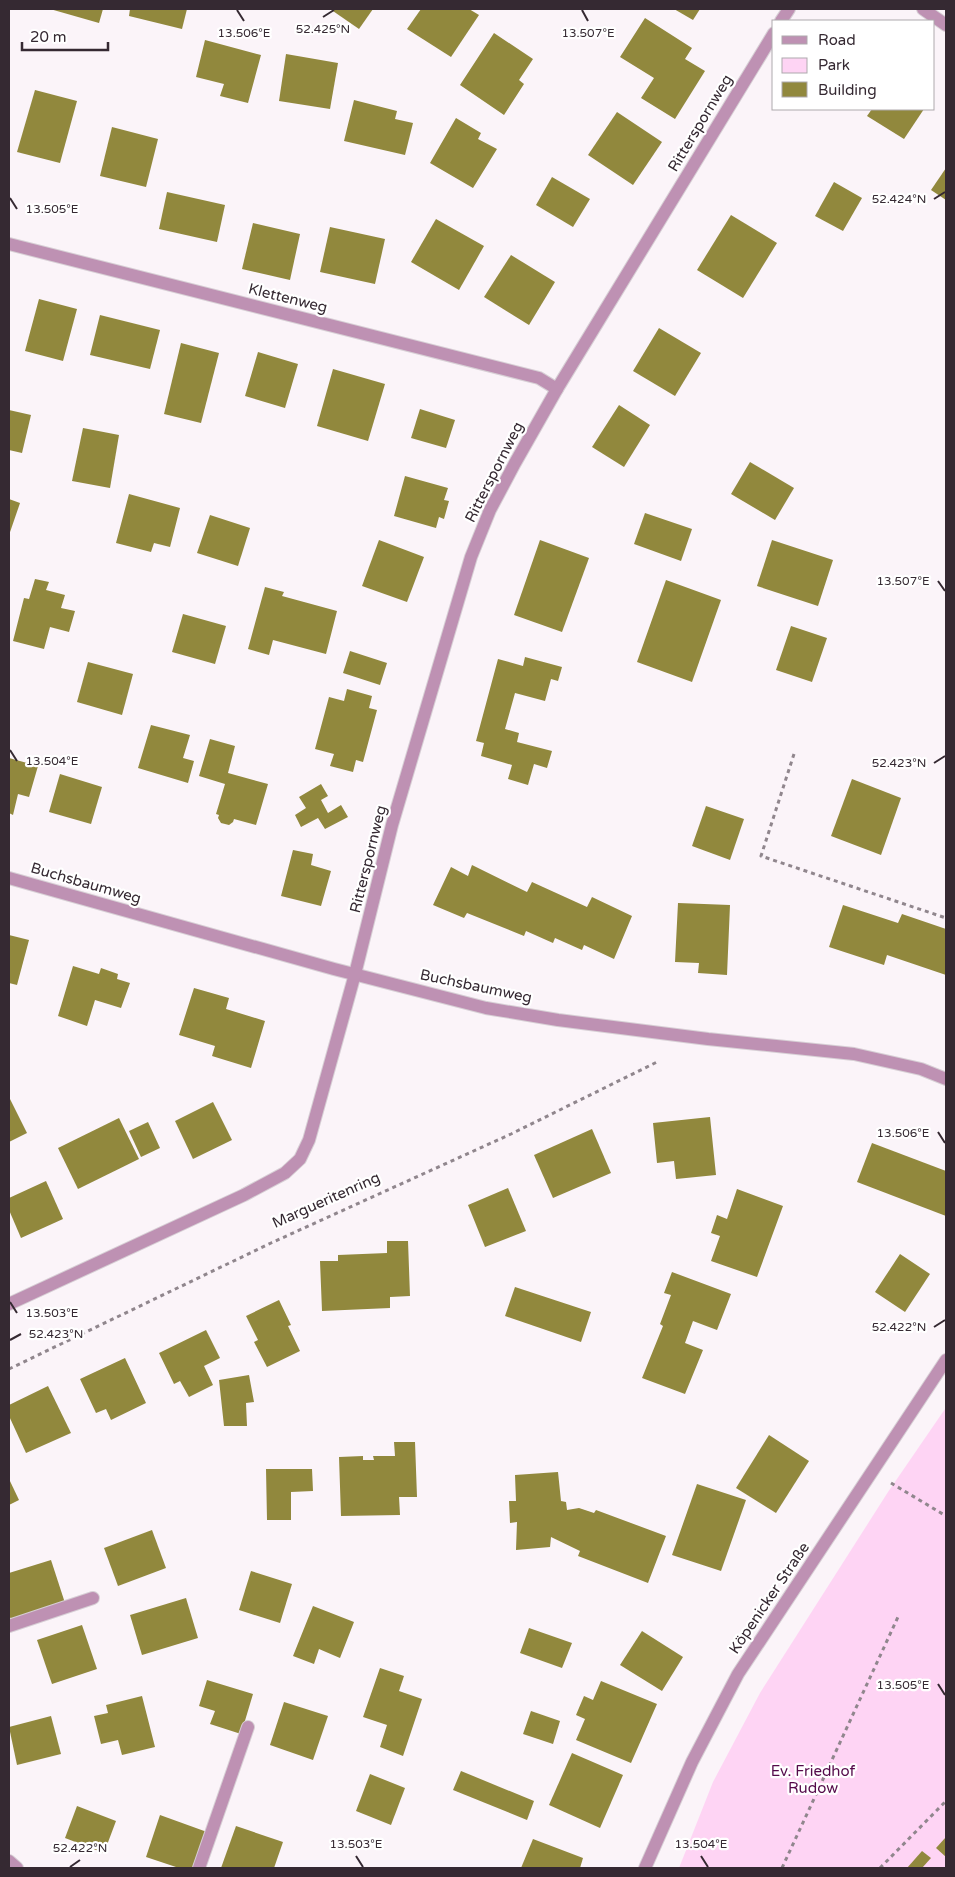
<svg xmlns="http://www.w3.org/2000/svg" width="955" height="1877" font-family="'Varela Round',sans-serif">
<rect width="100%" height="100%" fill="#fbf4f9"/>
<polygon fill="#fed4f4" points="945,1409 946,1868 679,1868 713,1782 760,1693 888,1492"/>
<g fill="#91883d">
<polygon points="50,9 103,9 99,23"/>
<polygon points="130,9 187,9 182,29 129,16"/>
<polygon points="330,9 373,9 359,29"/>
<polygon points="421,9 469,9 479,15 451,57 407,29"/>
<polygon points="674,9 700,9 693,20"/>
<polygon points="645,18 692,48 685,59 705,71 675,119 641,98 654,78 620,57"/>
<polygon points="494,33 533,59 519,80 524,84 504,115 460,85"/>
<polygon points="205,40 261,55 248,103 220,96 224,84 196,77"/>
<polygon points="286,54 338,63 330,109 279,101"/>
<polygon points="35,90 77,101 60,163 17,152"/>
<polygon points="354,100 397,111 395,119 413,123 405,155 344,141"/>
<polygon points="872,109 924,109 904,139 867,116"/>
<polygon points="617,112 662,142 633,185 588,155"/>
<polygon points="456,118 481,133 478,139 497,149 473,188 430,163"/>
<polygon points="112,127 158,139 146,187 100,176"/>
<polygon points="946,168 946,200 931,190"/>
<polygon points="552,177 590,199 573,227 536,205"/>
<polygon points="834,182 862,198 843,231 815,216"/>
<polygon points="167,192 225,205 217,242 159,229"/>
<polygon points="731,215 777,243 743,298 697,270"/>
<polygon points="436,219 484,246 459,290 411,262"/>
<polygon points="253,223 300,234 290,280 242,269"/>
<polygon points="330,227 385,239 375,284 320,272"/>
<polygon points="511,255 555,282 529,325 484,297"/>
<polygon points="39,299 77,309 63,361 25,351"/>
<polygon points="100,315 160,330 150,369 90,355"/>
<polygon points="659,328 701,353 675,396 633,371"/>
<polygon points="181,343 219,353 201,423 164,414"/>
<polygon points="258,352 298,364 285,408 245,396"/>
<polygon points="333,369 385,384 368,441 317,426"/>
<polygon points="619,405 650,425 624,467 592,447"/>
<polygon points="420,409 455,420 446,448 411,438"/>
<polygon points="9,410 31,415 22,453 9,450"/>
<polygon points="83,428 119,435 110,488 72,481"/>
<polygon points="750,462 794,488 775,520 731,494"/>
<polygon points="405,476 448,488 444,500 449,501 444,519 439,517 436,528 394,516"/>
<polygon points="129,494 180,508 170,547 154,543 151,552 116,543"/>
<polygon points="9,499 20,503 9,535"/>
<polygon points="645,513 692,529 681,561 634,544"/>
<polygon points="210,515 250,528 238,566 197,553"/>
<polygon points="379,540 424,557 407,602 362,586"/>
<polygon points="540,540 589,558 562,632 514,615"/>
<polygon points="772,540 833,560 818,606 757,586"/>
<polygon points="35,579 49,582 46,590 65,595 61,608 75,611 69,632 50,627 44,649 13,641 24,598 29,599"/>
<polygon points="666,580 721,600 692,682 637,662"/>
<polygon points="265,587 284,592 282,596 337,611 326,654 273,640 269,655 248,649"/>
<polygon points="183,614 226,626 215,664 172,652"/>
<polygon points="791,626 827,638 812,682 776,670"/>
<polygon points="350,651 387,663 380,685 343,673"/>
<polygon points="525,657 562,667 558,681 551,679 545,701 515,693 505,729 519,733 517,742 552,751 547,768 534,764 528,785 508,779 512,765 481,756 484,743 476,741 498,659 523,666"/>
<polygon points="88,662 133,674 122,715 77,702"/>
<polygon points="347,689 372,696 369,708 377,710 363,762 356,760 353,772 330,766 334,754 315,749 329,697 344,701"/>
<polygon points="151,725 190,735 183,758 194,761 188,783 138,768"/>
<polygon points="210,739 235,746 228,773 268,784 256,825 234,819 233,822 229,825 221,823 218,818 219,815 216,814 225,784 199,776"/>
<polygon points="9,758 38,766 29,797 18,794 13,815 9,813"/>
<polygon points="60,774 102,787 91,824 49,812"/>
<polygon points="852,779 901,798 881,855 831,836"/>
<polygon points="321,784 328,796 321,800 328,813 341,805 348,817 325,829 318,818 301,827 295,815 306,808 299,797"/>
<polygon points="706,806 744,819 730,860 692,846"/>
<polygon points="293,850 313,854 311,865 331,871 321,906 281,896"/>
<polygon points="472,865 527,892 532,882 587,907 592,897 632,916 614,959 584,945 582,950 555,938 553,943 526,931 524,936 467,913 464,918 433,905 451,867 468,876"/>
<polygon points="678,903 730,905 727,975 698,973 699,963 675,962"/>
<polygon points="843,905 898,923 902,914 946,929 946,975 887,955 884,965 829,947"/>
<polygon points="9,935 29,940 17,985 9,983"/>
<polygon points="73,966 99,974 101,968 118,974 117,979 130,983 121,1008 95,1000 87,1026 58,1016"/>
<polygon points="194,988 229,998 226,1009 265,1021 251,1068 212,1056 215,1046 179,1035"/>
<polygon points="9,1097 27,1133 9,1142"/>
<polygon points="213,1102 232,1140 193,1159 175,1121"/>
<polygon points="710,1117 716,1175 676,1179 674,1161 657,1163 653,1123"/>
<polygon points="119,1118 139,1159 78,1189 58,1148"/>
<polygon points="148,1122 160,1148 141,1157 129,1131"/>
<polygon points="592,1129 611,1173 553,1198 534,1155"/>
<polygon points="872,1143 946,1171 946,1216 857,1182"/>
<polygon points="46,1181 63,1219 21,1238 9,1210 9,1198"/>
<polygon points="508,1188 526,1231 485,1247 468,1205"/>
<polygon points="737,1189 783,1206 757,1277 711,1261 720,1236 711,1233 717,1215 727,1219"/>
<polygon points="387,1241 408,1241 410,1296 390,1297 390,1308 322,1311 320,1261 338,1261 338,1255 387,1253"/>
<polygon points="900,1254 930,1274 905,1312 875,1292"/>
<polygon points="672,1272 731,1294 717,1330 693,1321 685,1343 703,1350 685,1394 642,1378 663,1326 660,1324 671,1295 664,1293"/>
<polygon points="515,1287 591,1312 581,1342 505,1316"/>
<polygon points="279,1300 291,1325 288,1326 300,1351 267,1367 254,1342 258,1340 246,1316"/>
<polygon points="206,1330 220,1358 204,1366 213,1385 189,1397 180,1381 174,1384 159,1353"/>
<polygon points="125,1358 146,1403 111,1420 106,1409 96,1413 80,1379"/>
<polygon points="249,1375 254,1402 246,1403 247,1426 224,1426 219,1380"/>
<polygon points="48,1386 71,1433 26,1453 9,1416 9,1405"/>
<polygon points="769,1435 809,1461 776,1513 736,1488"/>
<polygon points="394,1442 415,1442 417,1497 399,1497 400,1515 341,1516 339,1457 363,1456 363,1460 374,1460 373,1456 395,1456"/>
<polygon points="266,1469 312,1469 313,1491 291,1492 291,1520 267,1520"/>
<polygon points="558,1472 561,1501 566,1502 567,1510 579,1508 594,1513 596,1510 666,1536 648,1583 578,1556 580,1551 551,1537 550,1547 516,1550 517,1522 510,1523 509,1501 516,1501 515,1475"/>
<polygon points="9,1479 19,1500 9,1505"/>
<polygon points="697,1484 746,1500 721,1571 672,1555"/>
<polygon points="152,1530 166,1568 118,1586 104,1548"/>
<polygon points="51,1560 65,1603 11,1620 9,1614 9,1573"/>
<polygon points="251,1571 292,1584 280,1623 239,1610"/>
<polygon points="186,1598 198,1638 142,1655 130,1615"/>
<polygon points="313,1606 354,1622 340,1658 319,1649 314,1664 293,1656"/>
<polygon points="82,1625 97,1669 52,1684 37,1640"/>
<polygon points="529,1628 572,1643 562,1668 520,1653"/>
<polygon points="642,1631 683,1657 662,1691 620,1665"/>
<polygon points="380,1668 404,1676 399,1691 422,1699 403,1756 380,1747 387,1725 363,1717"/>
<polygon points="207,1680 253,1694 241,1734 210,1724 215,1711 199,1706"/>
<polygon points="601,1681 657,1704 631,1763 576,1740 585,1719 576,1715 584,1696 593,1700"/>
<polygon points="142,1696 155,1747 122,1755 118,1740 101,1744 94,1716 108,1713 106,1705"/>
<polygon points="284,1702 328,1716 313,1760 270,1745"/>
<polygon points="531,1711 560,1721 553,1744 523,1734"/>
<polygon points="51,1716 61,1754 17,1765 9,1727"/>
<polygon points="572,1753 623,1775 600,1828 549,1805"/>
<polygon points="461,1771 534,1801 527,1820 453,1790"/>
<polygon points="370,1774 405,1788 391,1825 356,1811"/>
<polygon points="77,1806 116,1821 104,1853 65,1838"/>
<polygon points="160,1815 207,1832 194,1868 179,1868 146,1857"/>
<polygon points="236,1826 283,1842 274,1868 221,1868"/>
<polygon points="946,1837 946,1857 936,1848"/>
<polygon points="533,1839 583,1858 580,1868 521,1868"/>
<polygon points="922,1851 931,1858 922,1868 907,1868"/>
</g>
<g fill="none" stroke-linecap="round" stroke-linejoin="round">
<defs>
<g id="minor">
<polyline points="923,9 946,25"/>
<polyline points="781,21 789,9"/>
<polyline points="9,244 539,378 557,389"/>
<polyline points="9,878 334,969 486,1008 558,1020 708,1039 854,1054 921,1069 946,1079"/>
<polyline points="9,1304 244,1195 285,1173 300,1159 309,1140 355,974 392,825 471,557 490,510 515,463 557,389 774,33"/>
<polyline points="9,1626 93,1598"/>
<polyline points="9,1861 17,1868"/>
<polyline points="199,1868 248,1727"/>
<polyline points="645,1868 692,1762 738,1674 946,1360"/>
</g>
</defs>
<use href="#minor" stroke="#d7cfd5" stroke-width="14"/>
<g stroke="#90868d" stroke-width="3" stroke-dasharray="4 4" stroke-linecap="butt">
<polyline points="794,754 761,856 946,918"/>
<polyline points="9,1369 271,1243 511,1134 657,1062"/>
<polyline points="891,1483 946,1516"/>
<polyline points="782,1868 898,1617"/>
<polyline points="880,1868 946,1801"/>
</g>
<use href="#minor" stroke="#be91b3" stroke-width="12"/>
</g>
<path fill="none" stroke="#352932" stroke-width="2" d="M237,10L244,21M582,10L588,21M323,17L334,10M10,198L17,209M934,199L945,192M938,581L945,591M10,750L17,761M934,763L945,756M938,1132L945,1143M10,1302L17,1313M934,1327L945,1320M10,1340L21,1334M938,1684L945,1695M356,1856L363,1867M701,1856L708,1867M70,1867L80,1860"/>
<g text-anchor="middle" stroke-width="4.5" stroke-linejoin="round" paint-order="stroke">
<g font-size="15" fill="#352932" stroke="#fff">
<text transform="translate(700 123) rotate(-59)" y="5">Ritterspornweg</text>
<text transform="translate(288 298) rotate(14)" y="5">Klettenweg</text>
<text transform="translate(494 472) rotate(-63)" y="5">Ritterspornweg</text>
<text transform="translate(368 859) rotate(-76)" y="5">Ritterspornweg</text>
<text transform="translate(86 883) rotate(16)" y="5">Buchsbaumweg</text>
<text transform="translate(476 986) rotate(12)" y="5">Buchsbaumweg</text>
<text transform="translate(326 1200) rotate(-24)" y="5">Margueritenring</text>
<text transform="translate(769 1598) rotate(-56)" y="5">Köpenicker Straße</text>
</g>
<g font-size="15" fill="#540a4a" stroke="#fff">
<text x="813" y="1776">Ev. Friedhof<tspan x="813" dy="17">Rudow</tspan></text>
</g>
</g>
<g font-size="12" text-anchor="middle" fill="#352932" stroke="#fff" stroke-width="4.5" stroke-linejoin="round" paint-order="stroke">
<text x="323" y="33">52.425°N</text>
<text x="588" y="37">13.507°E</text>
<text x="244" y="37">13.506°E</text>
<text x="899" y="203">52.424°N</text>
<text x="52" y="213">13.505°E</text>
<text x="903" y="585">13.507°E</text>
<text x="52" y="765">13.504°E</text>
<text x="899" y="767">52.423°N</text>
<text x="903" y="1137">13.506°E</text>
<text x="52" y="1317">13.503°E</text>
<text x="899" y="1331">52.422°N</text>
<text x="56" y="1338">52.423°N</text>
<text x="903" y="1689">13.505°E</text>
<text x="356" y="1848">13.503°E</text>
<text x="701" y="1848">13.504°E</text>
<text x="80" y="1852">52.422°N</text>
</g>
<rect width="955" height="1877" fill="none" stroke="#352932" stroke-width="20"/>
<rect x="772" y="20" width="162" height="90" fill="#ffffff" stroke="#aea9ad"/>
<rect x="782" y="36" width="25" height="8" fill="#be91b3" stroke="#aea9ad"/>
<text x="818" y="45" font-size="15" fill="#352932">Road</text>
<rect x="782" y="58" width="25" height="15" fill="#fed4f4" stroke="#aea9ad"/>
<text x="818" y="70" font-size="15" fill="#352932">Park</text>
<rect x="782" y="82" width="25" height="15" fill="#91883d" stroke="#aea9ad"/>
<text x="818" y="95" font-size="15" fill="#352932">Building</text>
<path d="M22 42v8h86v-8" fill="none" stroke="#352932" stroke-width="2.5"/>
<text x="30" y="42" font-size="15" fill="#352932" stroke="#ffffff" stroke-width="4" paint-order="stroke">20 m</text>
</svg>
